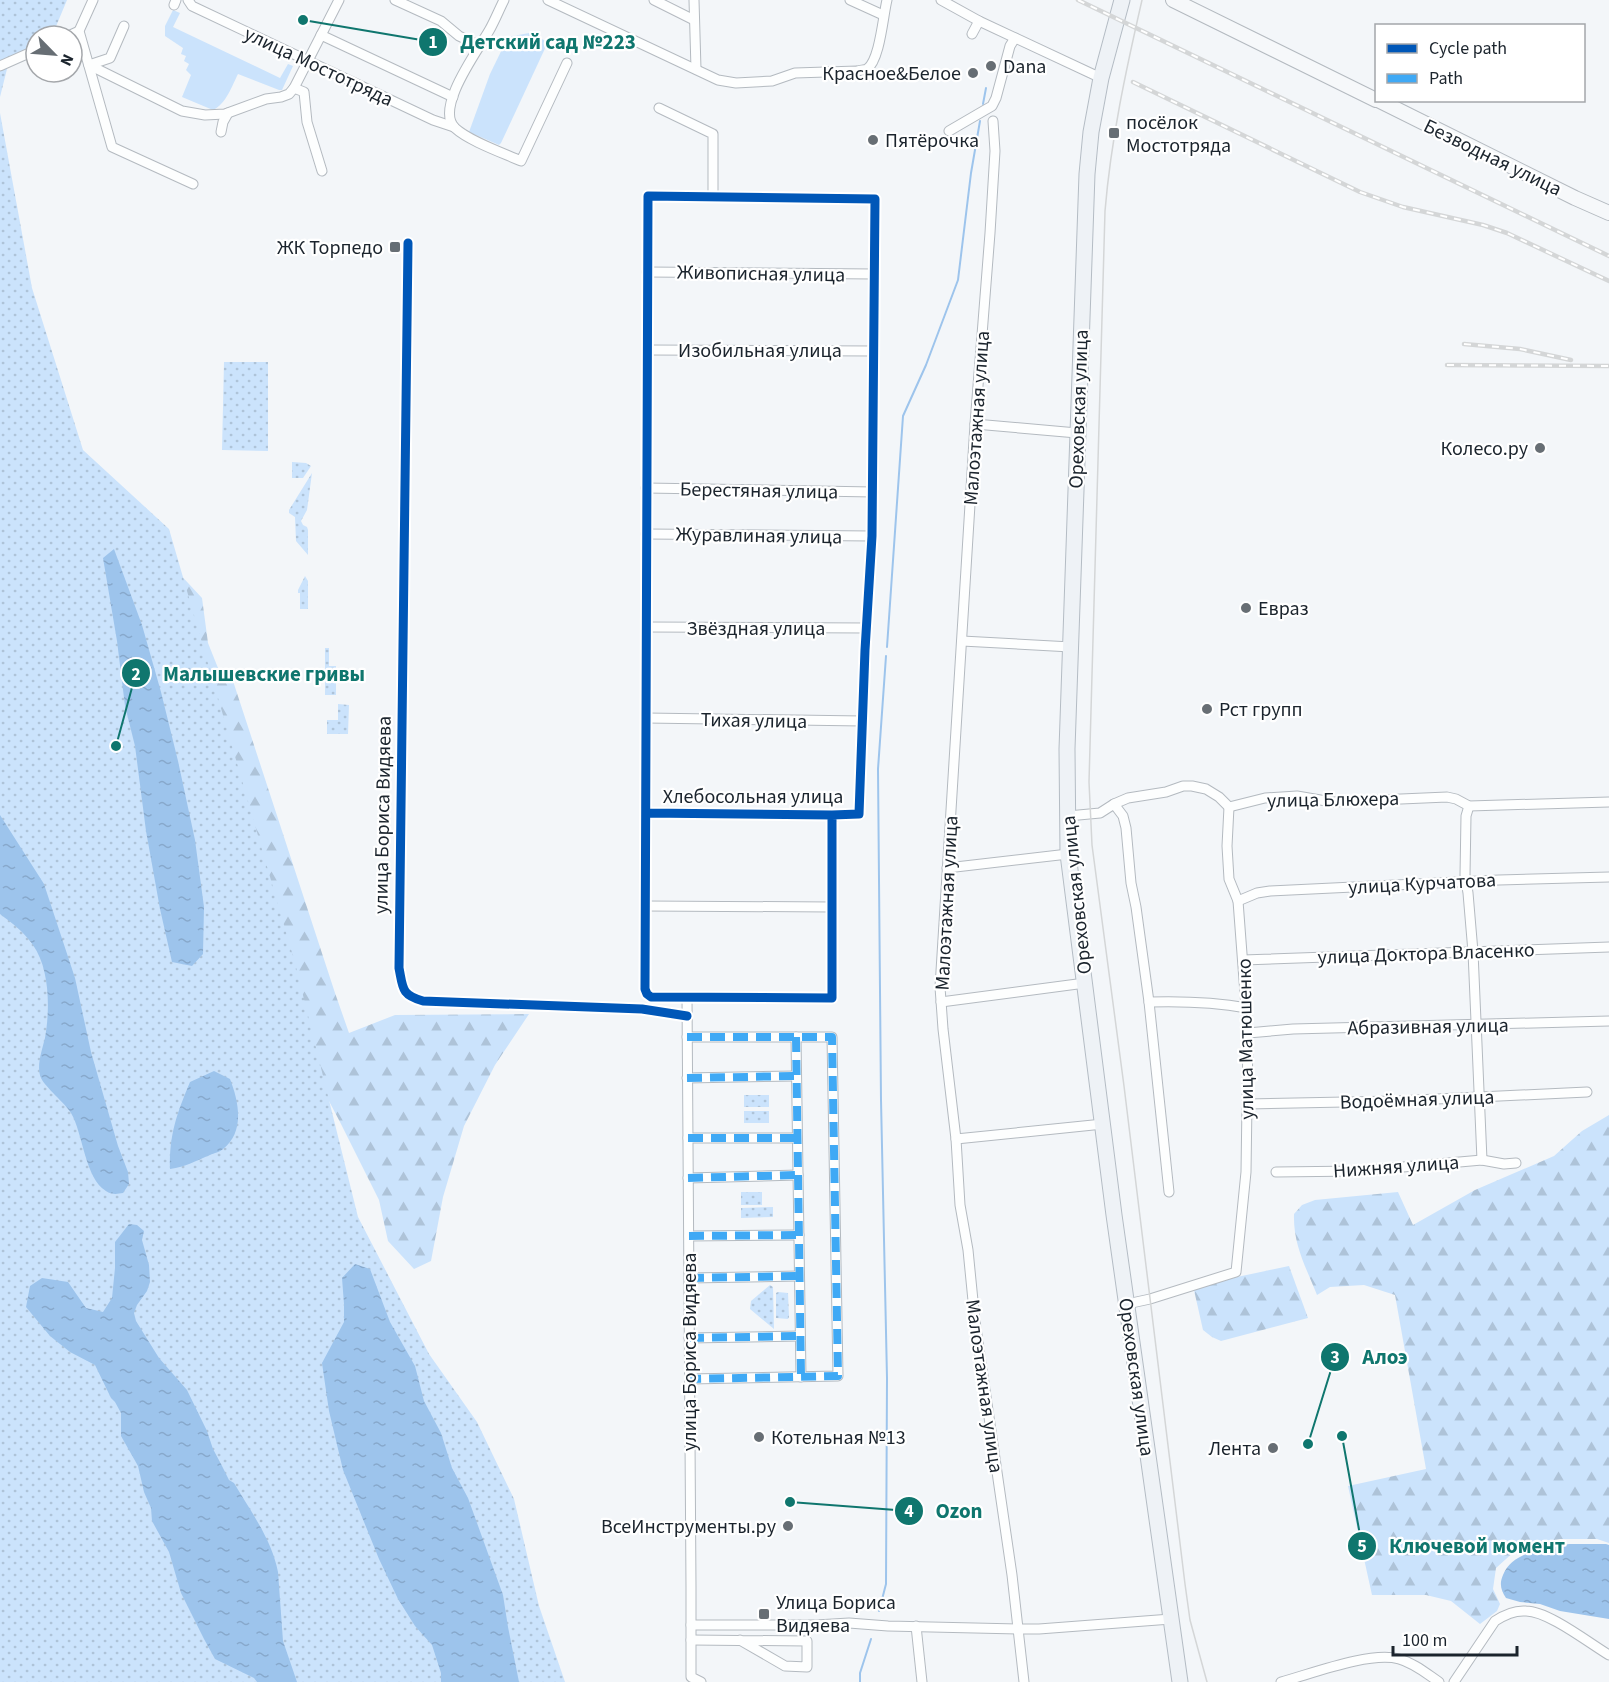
<svg xmlns="http://www.w3.org/2000/svg" width="1609" height="1682" font-family="'Source Sans 3',sans-serif">
<defs>
<pattern id="forest-firs" width="22" height="20" patternUnits="userSpaceOnUse" patternTransform="scale(1.5)"><rect width="22" height="20" fill="#cbe3fc"/><path d="M5 1l3.5 6h-7zM16 11l3.5 6h-7z" fill="#aec3d8"/></pattern>
<pattern id="park-dots" width="8" height="8" patternUnits="userSpaceOnUse" patternTransform="scale(1.5)"><rect width="8" height="8" fill="#cbe3fc"/><path d="M2 2h.1M6 6h.1" fill="none" stroke="#aec3d8" stroke-width="1.8" stroke-linecap="round"/></pattern>
<pattern id="water-ripples" width="26" height="14" patternUnits="userSpaceOnUse" patternTransform="scale(1.5)"><rect width="26" height="14" fill="#9dc4ec"/><path d="M2 4q2-2 4 0t4 0M15 11q2-2 4 0t4 0" fill="none" stroke="#87a8cb"/></pattern>
</defs>
<rect width="100%" height="100%" fill="#f3f6f9"/>
<g fill="#cbe3fc">
<path d="M173,10L180,13L173,27L280,78L288,64L293,66L282,90H279L238,74C232,86 226,104 213,110L182,97L191,75L186,70L189,64L184,61L186,56L181,54L183,48L165,36V26Z"/>
<polygon points="529,33 548,42 501,143 499,145 469,132 490,74 508,37"/>
</g>
<g fill="url(#forest-firs)">
<polygon points="175,569 202,598 208,643 222,678 233,681 335,993 349,1033 395,1015 529,1014 495,1065 464,1126 443,1197 431,1261 414,1269 388,1241 379,1200 340,1122 300,1046"/>
<path d="M1609,1115V1543L1597,1539H1560L1516,1550L1496,1568L1493,1589L1500,1604L1497,1611L1480,1624L1451,1601L1426,1595H1372L1348,1486L1426,1469L1395,1295L1364,1285L1330,1287L1317,1295C1306,1267 1293,1245 1294,1214L1302,1205L1315,1200L1398,1192L1413,1225L1475,1190L1554,1156L1582,1131Z"/>
<polygon points="1289,1266 1308,1318 1221,1341 1212,1337 1203,1330 1194,1290 1237,1277"/>
</g>
<g fill="url(#park-dots)">
<polygon points="0,0 67,0 52,36 36,36 36,46 10,57 0,97"/>
<polygon points="0,113 32,288 83,450 169,529 295,963 358,1217 429,1354 477,1422 514,1499 539,1606 565,1682 0,1682"/>
<polygon points="224,362 268,362 268,451 222,450"/>
<polygon points="292,462 306,463 311,466 303,478 292,478"/>
<polygon points="312,473 307,510 301,521 303,525 307,527 308,530 308,555 296,541 295,517 289,513 289,510"/>
<polygon points="305,576 308,581 308,609 300,609 300,593 298,593 298,590"/>
<polygon points="325,648 329,648 329,666 336,666 336,695 325,695"/>
<polygon points="338,704 349,705 348,734 327,734 327,720 338,720"/>
<rect x="744" y="1095" width="25" height="12"/>
<rect x="744" y="1111" width="25" height="12"/>
<rect x="741" y="1192" width="21" height="13"/>
<polygon points="773,1207 773,1217 741,1218 741,1208"/>
<polygon points="770,1285 773,1287 774,1329 750,1309 751,1301"/>
<polygon points="778,1292 788,1293 789,1317 788,1319 776,1318 776,1293"/>
</g>
<g fill="url(#water-ripples)">
<polygon points="114,549 142,625 161,692 178,761 195,840 204,907 203,954 192,966 172,962 160,909 146,831 135,746 125,706 117,641 103,558"/>
<path d="M0,815L44,884L75,978L91,1052L118,1146L128,1172L129,1184L123,1193C117,1194 112,1195 106,1191C85,1179 83,1133 71,1113C65,1103 45,1087 41,1078C36,1067 42,1050 45,1038C50,1010 50,969 33,945C24,932 12,923 0,914Z"/>
<path d="M214,1071L230,1079C239,1102 245,1132 223,1149C220,1152 214,1153 210,1155C195,1161 186,1167 170,1169C169,1135 177,1113 190,1082Z"/>
<path d="M129,1224L137,1225L144,1231L142,1240L149,1265L150,1282L147,1291L137,1305L134,1313L136,1321L159,1358L187,1390L207,1431L213,1449L221,1464L229,1480L234,1483C250,1510 272,1540 278,1572L283,1641L297,1682H257L254,1678L215,1659L204,1639L181,1593L169,1552L152,1521L151,1508L144,1492L138,1466L121,1436V1413L115,1402L111,1398L95,1365L70,1352L50,1336L26,1307L30,1286L42,1278L68,1282L86,1308L103,1312L112,1298L115,1268V1242Z"/>
<polygon points="355,1264 370,1269 390,1322 415,1366 424,1401 441,1433 452,1468 468,1498 503,1595 508,1627 519,1682 441,1682 441,1673 432,1645 415,1626 398,1599 379,1559 343,1470 329,1411 322,1363 344,1322 344,1304 342,1278"/>
<path d="M1569,1544H1606L1609,1545V1619L1560,1611L1540,1604L1520,1602L1506,1598C1501,1590 1499,1584 1503,1575C1512,1551 1547,1548 1569,1544Z"/>
</g>
<g fill="none" stroke-linecap="round" stroke-linejoin="round">
<g stroke="#9dc4ec" stroke-width="2">
<polyline points="983,104 986,88"/>
<polyline points="887,647 903,416 926,365 958,280 971,173 980,121"/>
<polyline points="879,1611 886,1584 887,1378 881,1100 878,769 886,656"/>
<polyline points="860,1682 860,1673 871,1639"/>
</g>
<defs>
<g id="minor">
<polyline points="93,0 79,31 112,147 193,184"/>
<polyline points="188,0 192,6 433,120 454,127"/>
<polyline points="395,0 441,21 459,36 480,46"/>
<path d="M504,0C499,10 495,20 490,29C479,49 434,108 455,128C469,141 503,153 521,161L567,63"/>
<path d="M548,0L718,80L736,83L772,81L795,73L857,71C861,70 864,70 867,69C880,60 883,16 887,0"/>
<polyline points="654,0 694,20"/>
<polyline points="694,0 696,69"/>
<polyline points="850,0 883,15"/>
<polyline points="941,0 979,21 1101,78"/>
<polyline points="174,5 176,0"/>
<polyline points="972,34 979,21"/>
<polyline points="321,35 453,97"/>
<polyline points="68,36 79,31"/>
<polyline points="89,65 182,111 205,115 225,114 266,99 281,97 289,94 294,88 339,0"/>
<polyline points="89,65 110,58 124,26"/>
<polyline points="0,66 36,50"/>
<polyline points="294,88 304,92 307,122 322,171"/>
<polyline points="659,108 713,134 713,197"/>
<polyline points="993,121 995,151 990,233 975,424 940,987 943,1029 956,1139 960,1205 968,1250 975,1321 1012,1575 1024,1682"/>
<polyline points="949,131 985,110 992,106 996,98 1010,46 1015,38"/>
<polyline points="221,132 223,122 228,113"/>
<path d="M408,243L399,968C403,988 401,995 423,1001L642,1009L687,1016"/>
<polyline points="647,272 874,274"/>
<polyline points="647,350 874,351"/>
<polyline points="975,424 1077,433"/>
<polyline points="646,488 873,492"/>
<polyline points="646,534 872,536"/>
<polyline points="646,627 867,628"/>
<polyline points="962,641 1071,647"/>
<polyline points="646,718 862,721"/>
<polyline points="1114,804 1123,816 1126,828 1131,883 1136,907 1149,1002 1169,1192"/>
<polyline points="1469,806 1466,816 1465,875 1468,893 1473,952 1482,1160"/>
<polyline points="646,813 832,815 859,814 865,650 872,536 875,199 648,196 645,989 647,994 651,997 832,998 832,815"/>
<polyline points="1068,816 1100,813 1114,804 1128,798 1166,792 1183,786 1192,786 1206,789 1219,797 1229,807 1265,798 1297,796 1332,802 1447,797 1456,799 1469,806 1609,802"/>
<polyline points="947,868 1068,854"/>
<polyline points="1238,901 1257,893 1270,891 1499,880 1609,877"/>
<polyline points="646,906 832,907"/>
<polyline points="1243,960 1609,947"/>
<polyline points="687,997 691,1587 691,1677 701,1682"/>
<polyline points="941,1002 1085,983"/>
<path d="M1149,1002C1182,1001 1214,1002 1247,1008"/>
<polyline points="1248,1033 1293,1029 1609,1021"/>
<polyline points="687,1037 832,1037 838,1376 690,1379"/>
<polyline points="796,1037 801,1377"/>
<polyline points="687,1078 796,1076"/>
<polyline points="1247,1104 1395,1101 1587,1092"/>
<polyline points="688,1138 797,1138"/>
<polyline points="956,1139 1103,1124"/>
<polyline points="1276,1172 1358,1171 1482,1160 1504,1164 1516,1163"/>
<polyline points="688,1178 798,1175"/>
<polyline points="689,1236 799,1235"/>
<polyline points="689,1278 799,1276"/>
<polyline points="1127,1304 1150,1299 1236,1272 1246,1172 1248,1033 1238,901 1229,879 1227,846 1229,807"/>
<polyline points="689,1338 800,1336"/>
<polyline points="691,1625 816,1625 849,1623 888,1626 1018,1629 1039,1629 1171,1619"/>
<polyline points="916,1626 922,1682"/>
<polyline points="691,1640 807,1641 807,1667 785,1666 740,1640"/>
<path d="M1281,1682C1311,1674 1370,1651 1399,1659C1414,1663 1427,1674 1439,1682"/>
<path d="M1454,1682L1495,1621C1504,1615 1514,1610 1526,1611C1548,1611 1589,1643 1609,1655"/>
</g>
<g id="secondary">
<polyline points="1173,0 1376,100"/>
<polyline points="1378,100 1575,198 1609,213"/>
</g>
<polyline id="primary" points="1122,0 1101,78 1091,132 1087,174 1067,749 1068,854 1114,1215 1180,1682"/>
</defs>
<use href="#minor" stroke="#b4bac0" stroke-width="11"/>
<use href="#secondary" stroke="#b4bac0" stroke-width="16"/>
<use href="#primary" stroke="#b4bcc4" stroke-width="17"/>
<use href="#minor" stroke="#fdfefe" stroke-width="9"/>
<use href="#secondary" stroke="#f6f8fa" stroke-width="14"/>
<use href="#primary" stroke="#eef2f6" stroke-width="15"/>
<path stroke="#d4d6d7" stroke-width="1.5" d="M1142,0C1126,70 1111,139 1105,211L1089,782L1092,845L1124,1086L1185,1584L1190,1620L1207,1682"/>
<defs>
<g id="rail">
<polyline points="1078,0 1609,256"/>
<polyline points="1133,82 1360,192 1403,207 1483,225 1507,233 1609,281"/>
<polyline points="1464,344 1520,349 1571,360"/>
<polyline points="1447,365 1609,366"/>
</g>
</defs>
<use href="#rail" stroke="#d4d6d7" stroke-width="4.5"/>
<use href="#rail" stroke="#fff" stroke-width="2" stroke-dasharray="7" stroke-linecap="butt"/>
<g stroke="#3fa9f5" stroke-width="8" stroke-dasharray="15 8" stroke-linecap="butt">
<polyline points="687,1037 832,1037 838,1376 690,1379"/>
<polyline points="796,1037 801,1377"/>
<polyline points="687,1078 796,1076"/>
<polyline points="688,1138 797,1138"/>
<polyline points="688,1178 798,1175"/>
<polyline points="689,1236 799,1235"/>
<polyline points="689,1278 799,1276"/>
<polyline points="689,1338 800,1336"/>
</g>
<defs>
<g id="cycleway">
<path d="M408,243L399,968C403,988 401,995 423,1001L642,1009L687,1016"/>
<polyline points="646,813 832,815 859,814 865,650 872,536 875,199 648,196 645,989 647,994 651,997 832,998 832,815"/>
</g>
</defs>
<use href="#cycleway" stroke="#fff" stroke-width="13"/>
<use href="#cycleway" stroke="#0057b8" stroke-width="9"/>
</g>
<g fill="#676e74" stroke="#fff" stroke-width="2">
<circle cx="991" cy="66" r="6"/>
<circle cx="973" cy="73" r="6"/>
<rect x="1108" y="127" width="12" height="12" rx="3"/>
<circle cx="873" cy="140" r="6"/>
<rect x="389" y="241" width="12" height="12" rx="3"/>
<circle cx="1540" cy="448" r="6"/>
<circle cx="1246" cy="608" r="6"/>
<circle cx="1207" cy="709" r="6"/>
<circle cx="759" cy="1437" r="6"/>
<circle cx="1273" cy="1448" r="6"/>
<circle cx="788" cy="1526" r="6"/>
<rect x="758" y="1608" width="12" height="12" rx="3"/>
</g>
<g text-anchor="middle" stroke-width="4.5" stroke-linejoin="round" paint-order="stroke">
<g font-size="20" fill="#1b242d" stroke="#fff">
<text transform="translate(319 66) rotate(25)" y="7">улица Мостотряда</text>
<text transform="translate(1493 157) rotate(26)" y="7">Безводная улица</text>
<text transform="translate(761 273) rotate(1)" y="7">Живописная улица</text>
<text x="760" y="357">Изобильная улица</text>
<text transform="translate(1078 409) rotate(-88)" y="7">Ореховская улица</text>
<text transform="translate(976 418) rotate(-86)" y="7">Малоэтажная улица</text>
<text transform="translate(759 490) rotate(1)" y="7">Берестяная улица</text>
<text transform="translate(759 535) rotate(1)" y="7">Журавлиная улица</text>
<text x="756" y="635">Звёздная улица</text>
<text transform="translate(754 720) rotate(1)" y="7">Тихая улица</text>
<text x="753" y="803">Хлебосольная улица</text>
<text transform="translate(1333 799) rotate(-1)" y="7">улица Блюхера</text>
<text transform="translate(382 815) rotate(-89)" y="7">улица Бориса Видяева</text>
<text transform="translate(1422 883) rotate(-3)" y="7">улица Курчатова</text>
<text transform="translate(1076 895) rotate(-96)" y="7">Ореховская улица</text>
<text transform="translate(946 903) rotate(-87)" y="7">Малоэтажная улица</text>
<text transform="translate(1426 953) rotate(-2)" y="7">улица Доктора Власенко</text>
<text transform="translate(1428 1026) rotate(-1)" y="7">Абразивная улица</text>
<text transform="translate(1245 1039) rotate(-91)" y="7">улица Матюшенко</text>
<text transform="translate(1417 1099) rotate(-2)" y="7">Водоёмная улица</text>
<text transform="translate(1396 1166) rotate(-4)" y="7">Нижняя улица</text>
<text transform="translate(689 1352) rotate(-90)" y="7">улица Бориса Видяева</text>
<text transform="translate(1137 1377) rotate(82)" y="7">Ореховская улица</text>
<text transform="translate(985 1386) rotate(82)" y="7">Малоэтажная улица</text>
</g>
<g font-size="20" fill="#1b242d" stroke="#fff" text-anchor="start">
<text x="1003" y="73">Dana</text>
<text x="961" y="80" text-anchor="end">Красное&amp;Белое</text>
<text x="1126" y="129">посёлок<tspan x="1126" dy="23">Мостотряда</tspan></text>
<text x="885" y="147">Пятёрочка</text>
<text x="383" y="254" text-anchor="end">ЖК Торпедо</text>
<text x="1528" y="455" text-anchor="end">Колесо.ру</text>
<text x="1258" y="615">Евраз</text>
<text x="1219" y="716">Рст групп</text>
<text x="771" y="1444">Котельная №13</text>
<text x="1261" y="1455" text-anchor="end">Лента</text>
<text x="776" y="1533" text-anchor="end">ВсеИнструменты.ру</text>
<text x="776" y="1609">Улица Бориса<tspan x="776" dy="23">Видяева</tspan></text>
</g>
</g>
<path fill="none" stroke="#0f766e" stroke-width="2" d="M303 20L433 42M116 746L136 673M1308 1444L1335 1357M790 1502L909 1511M1342 1436L1362 1546"/>
<g fill="#0f766e" stroke="#fff" stroke-width="2">
<circle cx="303" cy="20" r="6"/>
<circle cx="116" cy="746" r="6"/>
<circle cx="1308" cy="1444" r="6"/>
<circle cx="790" cy="1502" r="6"/>
<circle cx="1342" cy="1436" r="6"/>
<circle cx="433" cy="42" r="15"/>
<circle cx="136" cy="673" r="15"/>
<circle cx="1335" cy="1357" r="15"/>
<circle cx="909" cy="1511" r="15"/>
<circle cx="1362" cy="1546" r="15"/>
</g>
<g font-size="18" text-anchor="middle" font-weight="bold" fill="#fff">
<text x="433" y="48">1</text>
<text x="136" y="680">2</text>
<text x="1335" y="1363">3</text>
<text x="909" y="1517">4</text>
<text x="1362" y="1552">5</text>
</g>
<g font-size="21" text-anchor="middle" font-weight="bold" fill="#0f766e" stroke="#fff" stroke-width="4.5" stroke-linejoin="round" paint-order="stroke">
<text x="548" y="49">Детский сад №223</text>
<text x="264" y="681">Малышевские гривы</text>
<text x="1385" y="1364">Алоэ</text>
<text x="959" y="1518">Ozon</text>
<text x="1477" y="1553">Ключевой момент</text>
</g>
<rect x="1375" y="24" width="210" height="78" fill="#ffffff" stroke="#a4a7ab" stroke-width="1.5"/>
<rect x="1387" y="44" width="30" height="9" fill="#0057b8" stroke="#a4a7ab" stroke-width="1.5"/>
<text x="1429" y="54" font-size="18" fill="#1b242d">Cycle path</text>
<rect x="1387" y="74" width="30" height="9" fill="#3fa9f5" stroke="#a4a7ab" stroke-width="1.5"/>
<text x="1429" y="84" font-size="18" fill="#1b242d">Path</text>
<g transform="translate(54 54) rotate(115)"><circle r="28" fill="#ffffff" stroke="#a4a7ab" stroke-width="1.5"/>
<path d="M0-4.5L10 22L0 15L-10 22Z" fill="#676e74"/>
<text y="-9" font-size="16" font-weight="bold" text-anchor="middle" fill="#1b242d">N</text>
</g>
<path d="M1393 1646v9h124v-9" fill="none" stroke="#1b242d" stroke-width="3"/>
<text x="1402" y="1646" font-size="18" fill="#1b242d" stroke="#ffffff" stroke-width="4.5" paint-order="stroke">100 m</text>
</svg>
